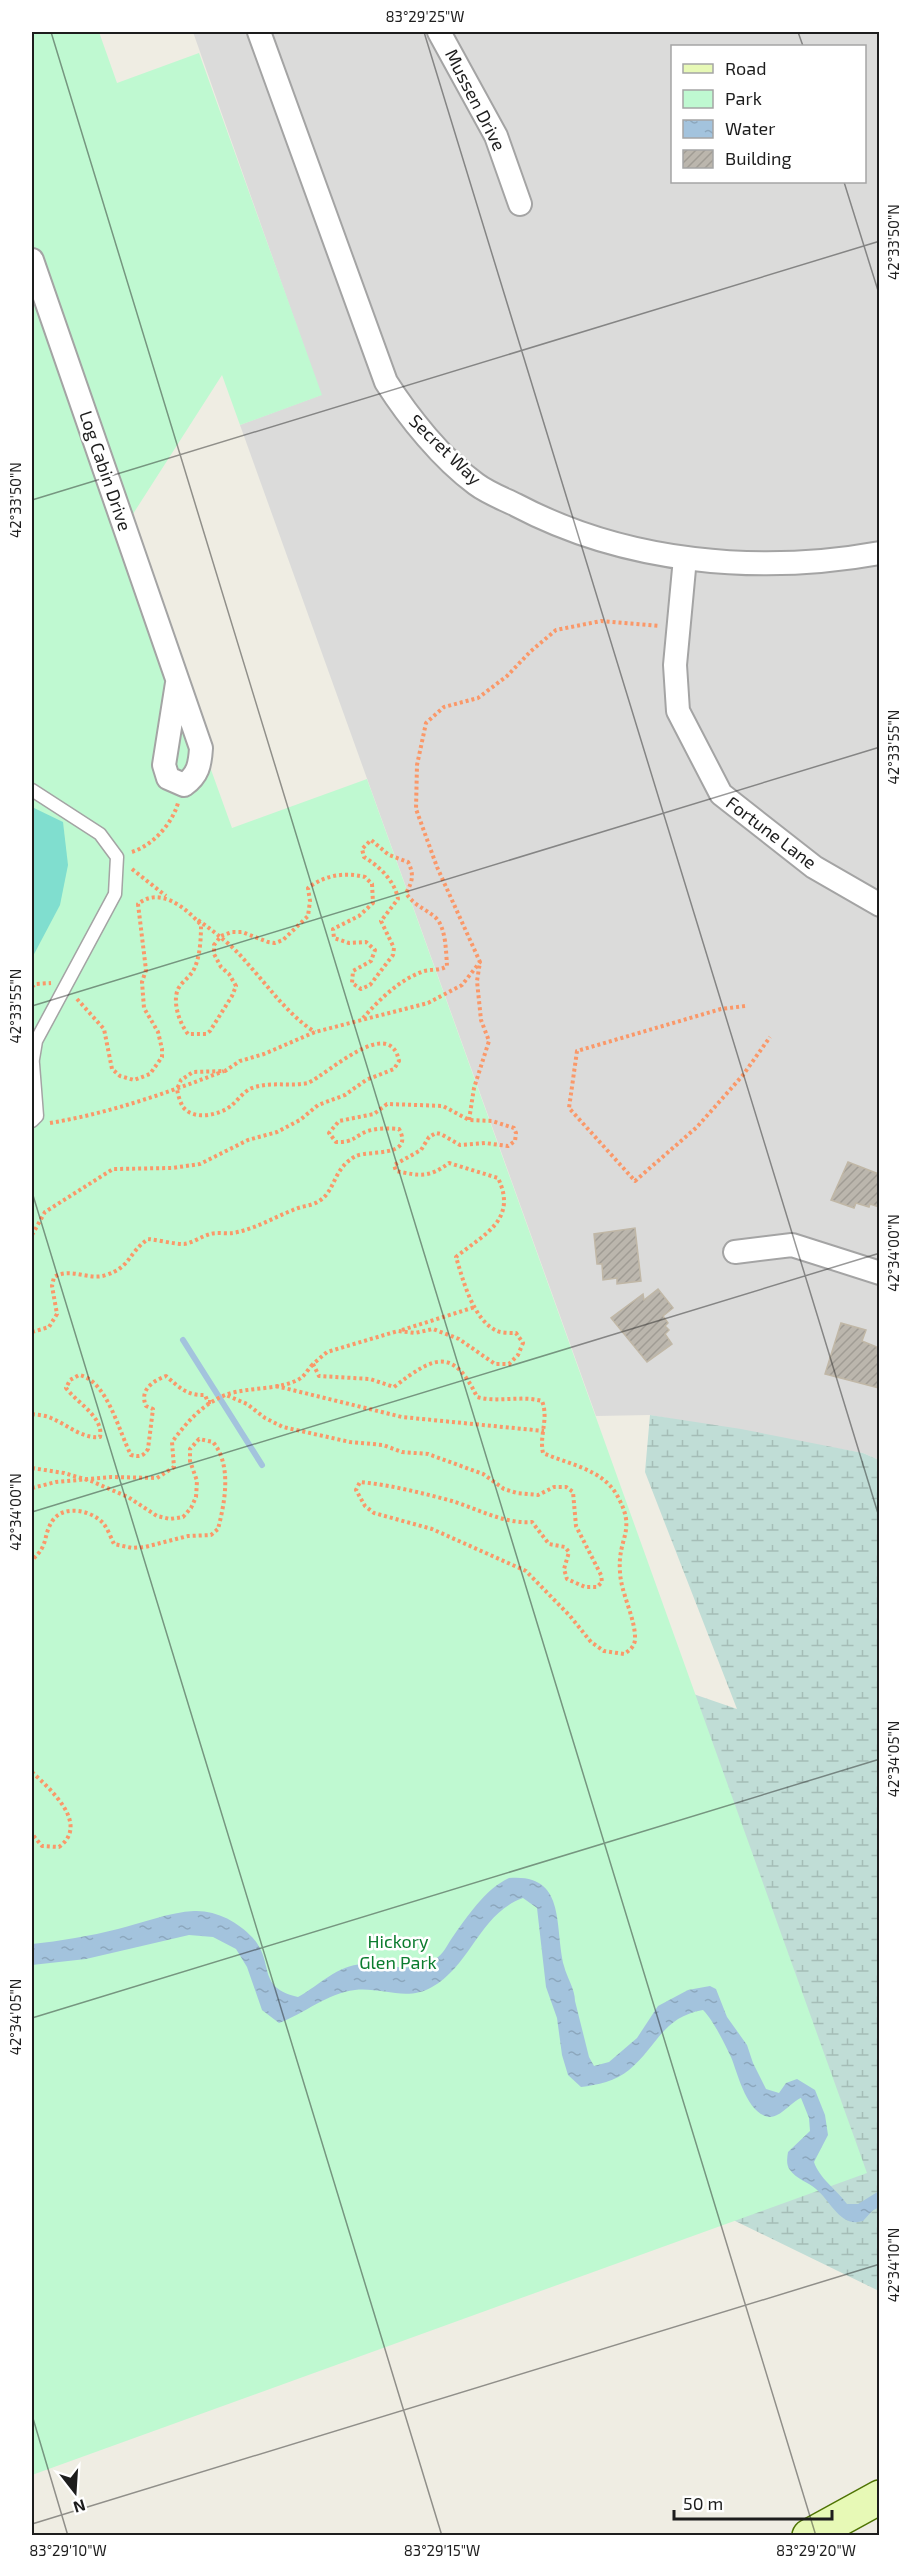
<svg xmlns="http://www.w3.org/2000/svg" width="911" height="2567" font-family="'Exo 2',sans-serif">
<defs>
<pattern id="wetland-marsh" width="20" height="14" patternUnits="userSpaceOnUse" patternTransform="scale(1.5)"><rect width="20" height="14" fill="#c0ddd6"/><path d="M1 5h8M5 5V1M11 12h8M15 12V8" fill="none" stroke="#a5bdb7"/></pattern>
<pattern id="water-ripples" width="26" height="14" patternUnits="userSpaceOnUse" patternTransform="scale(1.5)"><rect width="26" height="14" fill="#a3c3dd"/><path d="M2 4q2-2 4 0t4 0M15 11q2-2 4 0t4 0" fill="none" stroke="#8ca7bd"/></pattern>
<pattern id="building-hatch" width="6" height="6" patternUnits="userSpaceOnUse" patternTransform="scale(1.5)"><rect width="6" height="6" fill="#bbb6ad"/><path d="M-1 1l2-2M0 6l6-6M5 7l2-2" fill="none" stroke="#a09c94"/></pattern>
</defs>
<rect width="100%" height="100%" fill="#efede3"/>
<path fill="#dbdbda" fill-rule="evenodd" d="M193,32H879V1460L863,1453L650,1415L596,1416L240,425L321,395ZM672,46H864V182H672Z"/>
<polygon fill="url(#wetland-marsh)" points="650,1415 741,1429 863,1453 879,1460 879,2291 620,2165 583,1656 737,1709 645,1472"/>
<polygon fill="#bff9d1" points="32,32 99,32 117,83 199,53 322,395 240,425 222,375 124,528 232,828 367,779 867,2173 32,2475"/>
<polygon fill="#80decf" points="32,807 63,822 68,865 60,905 32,958"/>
<path fill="url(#water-ripples)" d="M509,1878C567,1873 554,1926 564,1966C567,1978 575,1989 575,2001L589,2057L594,2066L609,2062L637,2038L658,2006L688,1990L710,1986L716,1989L727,2017L747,2045L753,2063L766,2089L779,2093L786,2083L797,2079L815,2090L825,2115L828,2135L814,2162C819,2178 837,2190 847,2204H858L879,2191V2207L872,2211L863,2221C840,2228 831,2201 816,2189C808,2182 796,2179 790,2170C786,2165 787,2158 788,2152L810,2131L809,2118L801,2098C791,2102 781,2117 770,2117C747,2115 738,2074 731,2057C724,2043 714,2021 703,2010C662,2017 657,2047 629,2070C616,2081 597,2085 581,2087L568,2075L562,2055L557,2018L546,1987L537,1908L523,1898C480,1913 471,1965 432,1987C407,2002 382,1987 355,1990C327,1993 304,2014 279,2023L262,2010L247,1967L236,1949L213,1937L189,1935L86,1959L32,1965V1944C60,1941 90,1936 118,1929C142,1923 170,1912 194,1911C216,1910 238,1922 252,1937C276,1963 255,1987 298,1997C320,1985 337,1965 363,1964C390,1963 409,1975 435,1959C443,1955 447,1945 452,1938C467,1917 485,1889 509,1878Z"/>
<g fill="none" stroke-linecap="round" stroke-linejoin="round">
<polyline stroke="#a3c3dd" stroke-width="6" points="183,1340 262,1465"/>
</g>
<g fill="url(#building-hatch)" stroke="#c0b7a6" stroke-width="1.5">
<polygon points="848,1162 879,1174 879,1207 870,1204 869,1207 856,1203 854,1208 831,1200"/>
<polygon points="635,1228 641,1281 617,1284 617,1278 603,1280 602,1264 597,1264 594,1234"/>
<polygon points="658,1289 673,1308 663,1316 668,1323 665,1326 669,1330 665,1334 672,1344 647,1362 611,1318 643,1294 644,1300"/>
<polygon points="841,1323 866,1330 862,1341 879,1348 879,1388 825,1374"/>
</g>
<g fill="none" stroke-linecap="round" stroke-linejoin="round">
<defs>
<g id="lane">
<polyline points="32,790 100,834 117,857 115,894 36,1041 32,1065"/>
<polyline points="32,1121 37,1116 33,1064"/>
</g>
<g id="street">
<path d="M259,32L386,382C409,418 442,459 476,484C488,493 504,499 516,505C626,563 759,575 880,553"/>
<polyline points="439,32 496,136 520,204"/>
<path d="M32,260L201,748C200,765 198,775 184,785L168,778L164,765L177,683"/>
<polyline points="685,558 675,665 678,711 721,794 814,867 880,905"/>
<polyline points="735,1252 792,1245 880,1273"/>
</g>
<polyline id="secondary" points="809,2536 880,2497"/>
</defs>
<use href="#lane" stroke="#a4a4a4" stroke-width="15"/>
<use href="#street" stroke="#a4a4a4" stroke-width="26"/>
<use href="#secondary" stroke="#4f7404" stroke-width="36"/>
<g stroke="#fa9869" stroke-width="4" stroke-dasharray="3 3" stroke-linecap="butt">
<path d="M132,852C153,845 172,824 178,803"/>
<polyline points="132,869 166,896"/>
<path d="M198,920C216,933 233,946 247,963C269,987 287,1014 315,1032"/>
<polyline points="32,987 35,984 51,983"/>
<path d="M77,999L104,1029L112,1069L120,1076L134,1080L150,1074L162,1057V1049L158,1032L144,1008L142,982L146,970L138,904C160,886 186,908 201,925C201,939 200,955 195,967C191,977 182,981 178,989C172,1003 180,1024 188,1034H206L210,1031L232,996L236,986L229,974L221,967L214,954V945L221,936L232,932H242L268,942L275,943L283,940L308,916L310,901L308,888C325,875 344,872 365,877L372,884L373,903L359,916L333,929L334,938L349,943L366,942L375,950L371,961L353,971L352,983L361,989L370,985L393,955L394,948L381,921L398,899C395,881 379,866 364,857L362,849L371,840L389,855L408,862C414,874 413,881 406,893C414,906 425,908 436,918C446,928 446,952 447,966C440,971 432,969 424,971C399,980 380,999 363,1018"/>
<polyline points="745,1006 721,1009 577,1051 569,1108 635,1181 697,1127 743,1075 770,1037"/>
<polyline points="469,1120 474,1088 489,1041 481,1020 477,981 480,962 437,867 416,809 417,765 426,723 444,707 478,698 507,676 531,651 556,630 601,621 659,626"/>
<path d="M50,1123C110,1113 167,1093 224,1071"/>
<path d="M32,1235L45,1212L113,1169L172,1168L200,1164L248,1140L277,1132L300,1120L318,1105L345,1095L366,1080L394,1069L399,1061C390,1015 329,1073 308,1083C289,1087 272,1081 252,1088C244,1091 238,1100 231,1106C219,1115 194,1121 183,1107C180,1102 178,1095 177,1089L181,1080L193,1072L225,1071L240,1061L264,1054L315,1032L428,1003L462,985L480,962"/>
<polyline points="402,1330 475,1307"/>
<path d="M32,1332L49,1327L57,1314L52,1286L54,1277C71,1267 89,1281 106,1275C131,1267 128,1253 148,1239C159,1240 173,1244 184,1244C193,1243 202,1236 210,1234C217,1232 226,1234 233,1233C255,1229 273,1218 293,1210C301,1206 312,1206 319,1201C336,1191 332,1169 356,1156C368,1150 415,1158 399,1129C390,1128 378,1128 368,1131C354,1136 354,1143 336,1142L329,1133L339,1121L374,1114L387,1104L417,1105L443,1106L469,1120L492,1121L514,1128L516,1133L515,1141L508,1146L485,1143L460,1145L441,1134L436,1133L429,1137L421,1150L394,1165L396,1171C420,1176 429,1178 449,1163L498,1178C518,1220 484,1234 456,1257C463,1280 473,1320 497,1331C502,1333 510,1333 516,1333L523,1343L518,1355L509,1364H495L459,1339L433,1329L415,1333L398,1331L364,1341L327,1352L313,1364L319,1376L370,1379L394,1387C433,1357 453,1346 477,1397C498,1403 520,1395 542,1401C549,1419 539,1435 543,1453C568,1464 600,1469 615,1492C639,1531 617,1536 620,1572C621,1594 636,1619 635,1640C634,1647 630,1650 624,1654L604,1651L591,1642L570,1616L526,1571L432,1529L374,1513L365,1506L356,1490L360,1482C391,1485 422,1493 452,1501C478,1509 504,1524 532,1522L549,1544L565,1547L569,1552L564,1569L567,1579L585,1587H597L602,1582L601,1575L576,1526L573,1492L566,1487H554L538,1495L517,1493L504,1489L483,1474L428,1454L402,1452L383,1445L350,1442L283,1427L265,1418L247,1404L226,1395"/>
<polyline points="276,1386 402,1417 544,1431"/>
<path d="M32,1414C38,1415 45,1415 51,1418C66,1424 82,1439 100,1437C104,1417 77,1403 66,1388L70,1380L79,1375C107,1380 119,1432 131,1455C139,1457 143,1457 148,1449L153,1409L146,1406C139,1390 153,1381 166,1376C179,1387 187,1396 205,1395L208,1402H212"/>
<path d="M32,1468L64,1473L91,1481L128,1497L157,1516L170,1519L183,1517L191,1508L196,1497L197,1481L190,1461V1449L199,1439L213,1442C232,1465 225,1502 218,1529L211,1535L188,1536L145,1547L132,1548L114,1544C111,1538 108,1529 103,1523C92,1511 65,1504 53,1520C42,1536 50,1544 32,1560"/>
<path d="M32,1488L56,1482L111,1477L157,1478L174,1467L172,1442C187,1422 203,1403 228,1394C249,1387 283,1390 301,1378C305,1375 309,1368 313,1364"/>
<path d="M32,1772C51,1790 90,1824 59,1847L42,1846L32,1834"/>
</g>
<use href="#lane" stroke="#fff" stroke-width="12"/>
<use href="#street" stroke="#fff" stroke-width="22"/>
<use href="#secondary" stroke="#e7f9b6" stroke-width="33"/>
</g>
<path fill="none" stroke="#1d1d1d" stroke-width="1.5" stroke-opacity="0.45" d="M51,32L816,2536M424,32L880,1520M798,32L803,46M844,182L880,297M32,500L880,241M32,1006L880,747M32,1192L442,2536M32,1512L880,1253M32,2018L880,1759M32,2415L68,2536M32,2524L880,2264"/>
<g text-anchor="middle" stroke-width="5" stroke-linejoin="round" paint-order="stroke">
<g font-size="18" fill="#1d1d1d" stroke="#fff">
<text transform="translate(475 100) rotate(63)" y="6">Mussen Drive</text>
<text transform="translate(445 450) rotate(44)" y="6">Secret Way</text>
<text transform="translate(105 471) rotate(71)" y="6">Log Cabin Drive</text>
<text transform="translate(771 833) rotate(37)" y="6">Fortune Lane</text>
</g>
<g font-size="18" fill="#0b7c2e" stroke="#fff">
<text x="398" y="1948">Hickory<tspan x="398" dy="21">Glen Park</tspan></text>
</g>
</g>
<rect width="911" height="2567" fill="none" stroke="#ffffff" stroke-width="66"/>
<rect x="671" y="45" width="195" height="138" fill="#ffffff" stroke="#a5a5a5" stroke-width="1.5"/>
<rect x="683" y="64" width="30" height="9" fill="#e7f9b6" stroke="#a5a5a5" stroke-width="1.5"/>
<text x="725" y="75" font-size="18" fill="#1d1d1d">Road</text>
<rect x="683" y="90" width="30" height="18" fill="#bff9d1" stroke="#a5a5a5" stroke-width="1.5"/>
<text x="725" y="105" font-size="18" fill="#1d1d1d">Park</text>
<rect x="683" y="120" width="30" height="18" fill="url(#water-ripples)" stroke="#a5a5a5" stroke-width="1.5"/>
<text x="725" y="135" font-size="18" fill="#1d1d1d">Water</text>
<rect x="683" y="150" width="30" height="18" fill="url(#building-hatch)" stroke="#a5a5a5" stroke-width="1.5"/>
<text x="725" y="165" font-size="18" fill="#1d1d1d">Building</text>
<g transform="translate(75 2492) rotate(163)" stroke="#ffffff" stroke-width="4.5" paint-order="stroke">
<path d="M0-4.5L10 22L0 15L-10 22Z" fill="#1d1d1d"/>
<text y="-9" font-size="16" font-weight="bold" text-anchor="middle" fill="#1d1d1d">N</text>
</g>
<path d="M674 2510v9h158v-9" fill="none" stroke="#1d1d1d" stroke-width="3"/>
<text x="683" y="2510" font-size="18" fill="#1d1d1d" stroke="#ffffff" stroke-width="4.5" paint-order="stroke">50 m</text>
<rect x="33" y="33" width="845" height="2501" fill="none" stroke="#1d1d1d" stroke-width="2"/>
<g font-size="15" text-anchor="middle" fill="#1d1d1d">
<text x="425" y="22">83°29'25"W</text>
<text transform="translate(894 242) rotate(-90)" y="5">42°33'50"N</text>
<text transform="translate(16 500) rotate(-90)" y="5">42°33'50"N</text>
<text transform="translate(894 747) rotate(-90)" y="5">42°33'55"N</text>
<text transform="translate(16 1006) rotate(-90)" y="5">42°33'55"N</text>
<text transform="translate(894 1253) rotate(-90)" y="5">42°34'00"N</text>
<text transform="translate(16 1512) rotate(-90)" y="5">42°34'00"N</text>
<text transform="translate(894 1759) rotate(-90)" y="5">42°34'05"N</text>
<text transform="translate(16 2017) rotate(-90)" y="5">42°34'05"N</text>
<text transform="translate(894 2265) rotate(-90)" y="5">42°34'10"N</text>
<text x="68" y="2556">83°29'10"W</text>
<text x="442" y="2556">83°29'15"W</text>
<text x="816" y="2556">83°29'20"W</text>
</g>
</svg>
